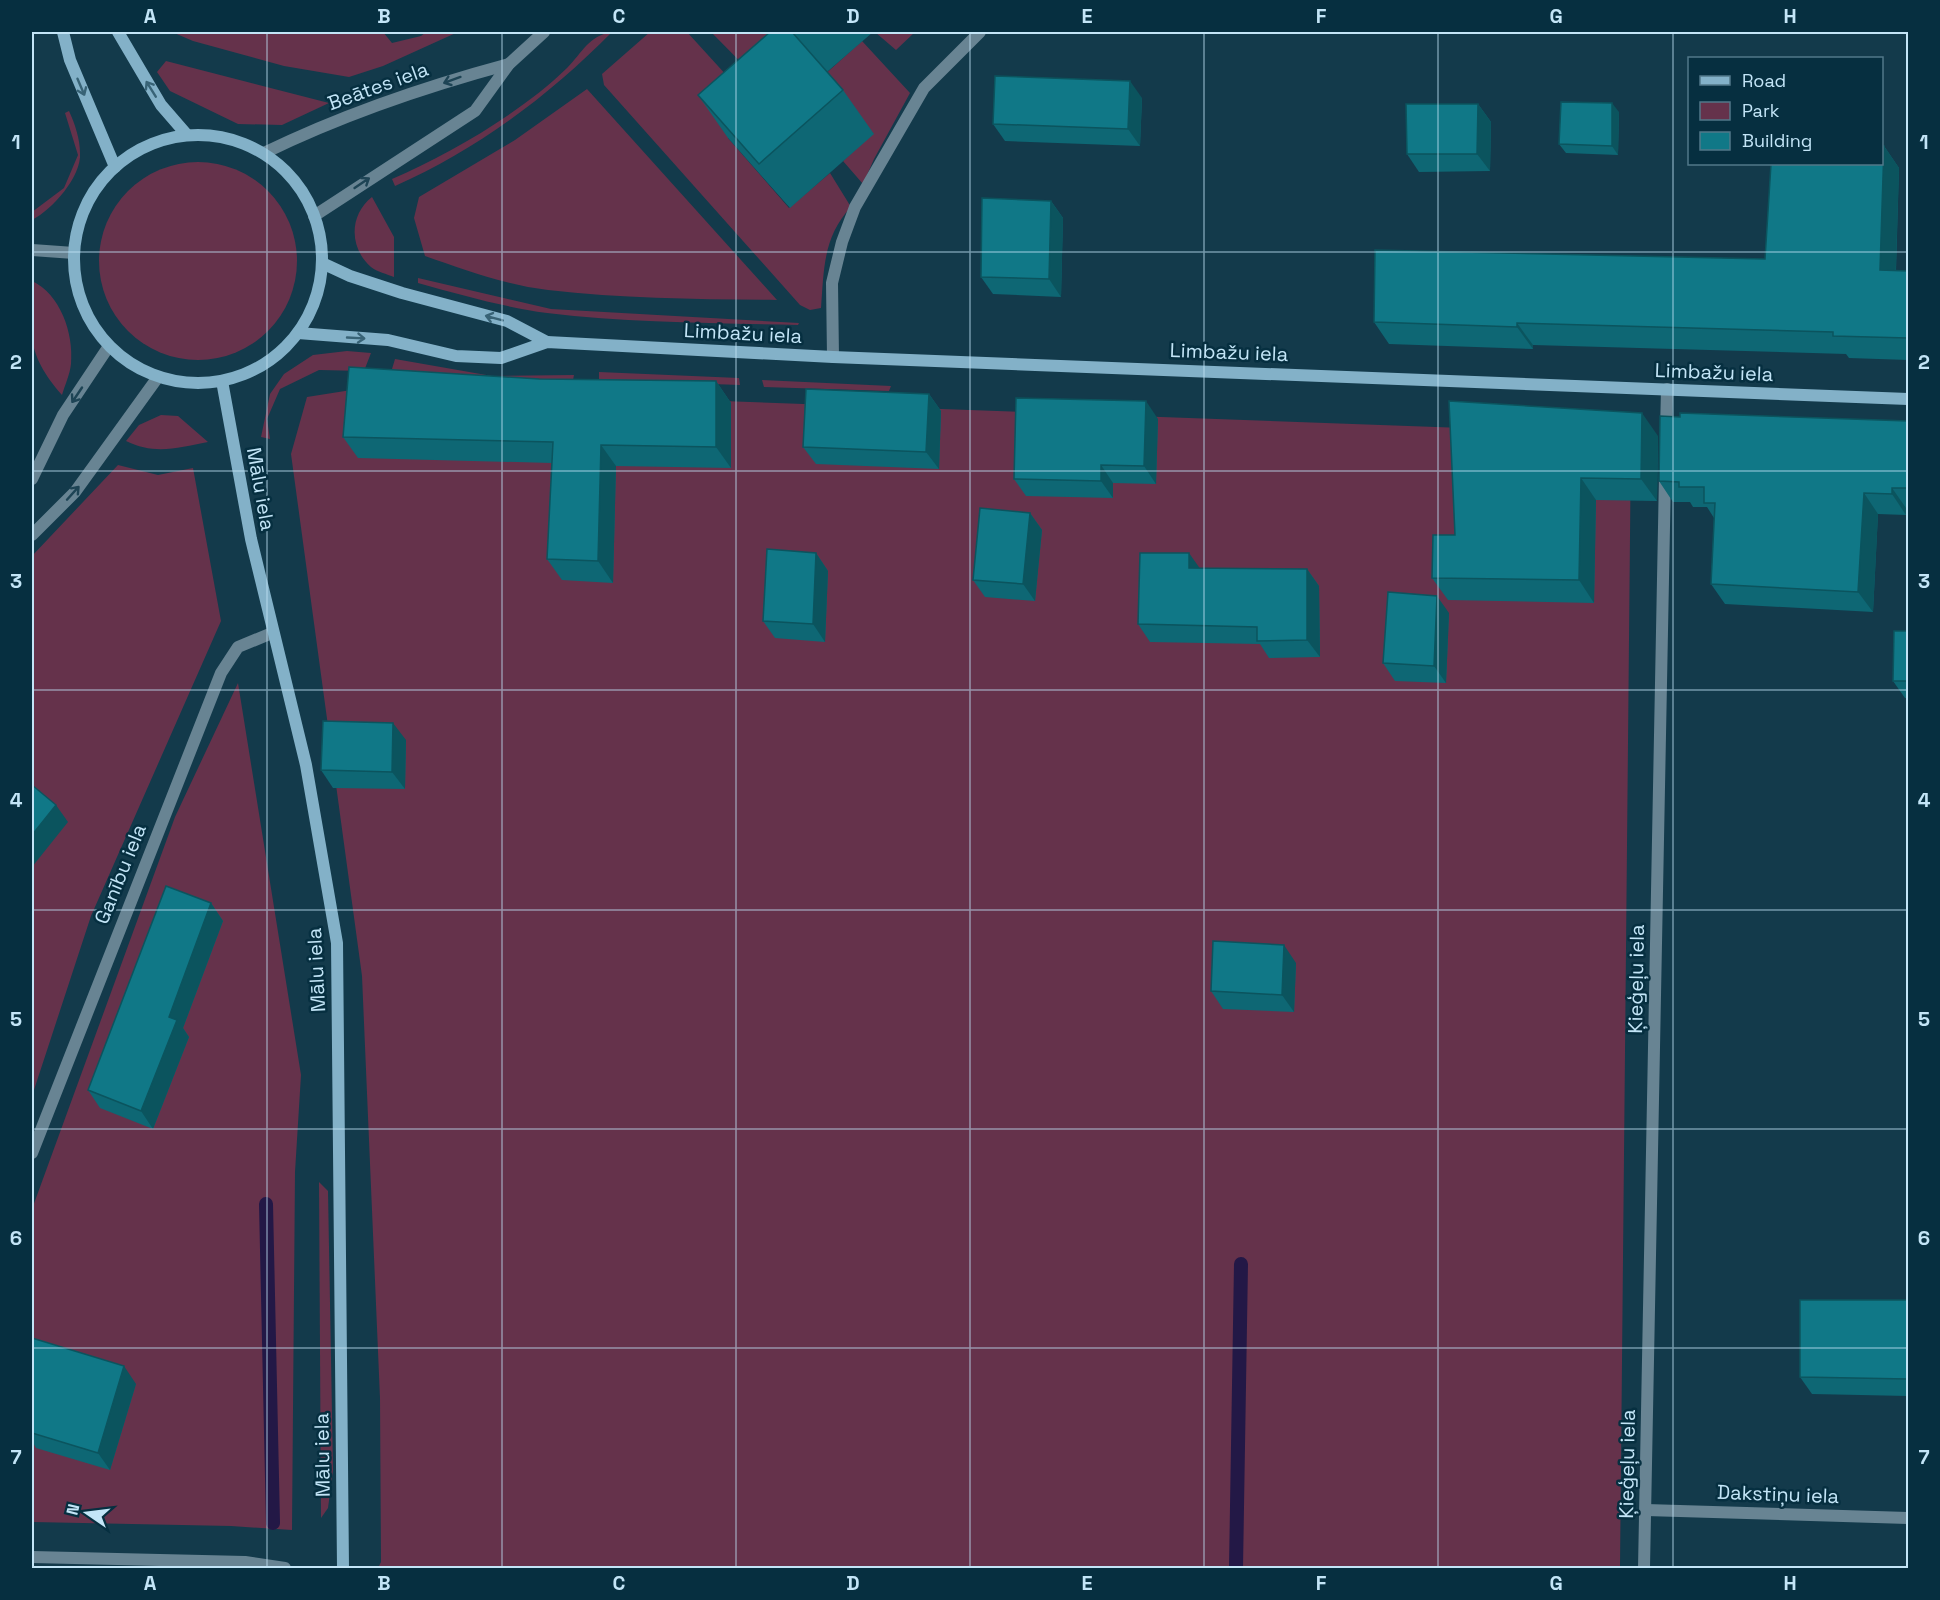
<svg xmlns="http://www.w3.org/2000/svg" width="1940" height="1600" font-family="'Space Grotesk',sans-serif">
<rect width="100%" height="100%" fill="#133a4b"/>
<g fill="#65324b">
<polygon points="172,32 383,32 392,43 421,36 426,32 458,32 383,66 349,77 284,66 193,41"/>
<path d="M612,32C550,95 477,150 395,186L392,179C450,154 522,112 567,68C583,52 588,36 612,32Z"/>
<path d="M650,32H687L759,111L728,138L789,208L830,173L851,207C823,237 824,269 821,308L810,310L800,305L604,85L602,74Z"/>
<polygon points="711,32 788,32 775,97"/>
<polygon points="875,32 915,32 896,50"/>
<polygon points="862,41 910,93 874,159 863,184 843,161 873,133 823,76"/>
<polygon points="166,61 329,103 282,125 238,124 170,91 157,72"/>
<path d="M587,89L777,300C701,299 624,299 548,290C506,285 465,270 425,256L414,218L419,197L515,140Z"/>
<path d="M69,111C75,124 80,139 80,153C82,176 52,210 32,220V212L64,188L78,155L65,113Z"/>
<circle cx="198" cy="261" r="99"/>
<path d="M372,197L394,237V277C387,274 377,272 371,267C349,248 349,215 372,197Z"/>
<path d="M418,278L551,309L799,323L798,325C714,323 630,323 547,313C503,307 461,295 418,283Z"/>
<path d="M32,281C60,294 74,333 71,364C70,374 65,385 62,395C25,352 31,334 32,281Z"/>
<polygon points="347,351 371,353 364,371 319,370 280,389 267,419 270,439 261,437 270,394 284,374 313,355"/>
<polygon points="395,359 492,376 574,375 573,380 404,374 392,369"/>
<polygon points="599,372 739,378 740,385 599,380"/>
<polygon points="762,380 891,386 889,391 764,387"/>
<polygon points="364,388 1631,434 1620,1568 378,1568 381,1562 380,1398 362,976 291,454 307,397"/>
<path d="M161,415L178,416L208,442C178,448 154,455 126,441L139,425Z"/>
<polygon points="118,465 158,475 193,468 221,621 91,916 32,1096 32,556"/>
<polygon points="238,683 301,1075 295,1172 292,1530 231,1526 32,1522 32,1209 175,817"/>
<polygon points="319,1182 328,1191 333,1470 328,1508 321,1518"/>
</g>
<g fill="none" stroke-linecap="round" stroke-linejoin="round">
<g stroke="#231846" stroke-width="14">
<polyline points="266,1204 273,1523"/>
<polyline points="1236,1568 1241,1264"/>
</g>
<polyline stroke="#688493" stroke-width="12" points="833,357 832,283 842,242 855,207 924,88 980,32"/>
<g stroke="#688493" stroke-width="12">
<polyline points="32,250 74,253"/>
<polyline points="1666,431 1667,389"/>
<polyline points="32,1153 221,673 238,647 272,633"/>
<polyline points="1646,1510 1908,1518"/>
<polyline points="32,1557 245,1562 285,1568"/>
<polyline points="1644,1568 1665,475"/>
</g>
<g stroke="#688493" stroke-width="12">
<path d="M264,153C340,116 427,86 509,64"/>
<polyline points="314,216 475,111 509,64 544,32"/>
<polyline points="32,479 63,415 109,346"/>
<polyline points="32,535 75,492 158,377"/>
</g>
<g stroke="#83b1c8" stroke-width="12">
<polyline points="63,32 70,60 115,167"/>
<polyline points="118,32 161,105 187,135"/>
<circle cx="198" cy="259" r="124"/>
<polyline points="322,263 350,276 402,293 507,321 547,342"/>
<polyline points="298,333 388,340 456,356 501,358 547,342 833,357 1908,399"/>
<polyline points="222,381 251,539 306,765 337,943 343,1568"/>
</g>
</g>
<g fill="#0e6774">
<polygon points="770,32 873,32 827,72 843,90 874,134 790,208 728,138 698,95"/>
<polygon points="1142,98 1140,146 1005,141 993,124"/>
<polygon points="1478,104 1491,122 1490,171 1419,172 1407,154"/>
<polygon points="1619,112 1618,155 1566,153 1559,144"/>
<polygon points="1884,146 1899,168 1896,271 1908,271 1908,360 1849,358 1846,354 1533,345 1533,349 1389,344 1374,322 1765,259"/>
<polygon points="1051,201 1063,218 1061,297 993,294 981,277"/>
<polygon points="539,379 716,381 731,403 731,468 616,466 613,583 562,580 547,559 552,463 358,458 343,437"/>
<polygon points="929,394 941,411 939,469 816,464 803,447"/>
<polygon points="1680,417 1908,421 1908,508 1906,508 1906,515 1878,514 1873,612 1725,604 1711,584 1714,518 1707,507 1693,507 1690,502 1673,502 1659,481"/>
<polygon points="1158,419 1156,484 1113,483 1113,498 1026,496 1014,479"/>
<polygon points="1658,436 1657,501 1596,500 1594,603 1448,600 1432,578 1455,535"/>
<polygon points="1030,513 1042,530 1035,601 985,597 973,580"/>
<polygon points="816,553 828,571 825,642 775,638 763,621"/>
<polygon points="1200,568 1307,569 1319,586 1320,657 1269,658 1260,644 1150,642 1138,624"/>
<polygon points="1449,613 1446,683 1395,681 1383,663"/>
<polygon points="1908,631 1908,698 1905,698 1893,681"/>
<polygon points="406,740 405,789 333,788 321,770"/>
<polygon points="211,903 223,921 183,1028 189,1037 153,1129 100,1108 88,1090"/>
<polygon points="1296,963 1294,1012 1223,1009 1211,991"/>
<polygon points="1908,1300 1908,1396 1812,1394 1800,1377"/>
<polygon points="32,1338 136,1384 110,1470 36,1448 32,1441"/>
</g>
<g fill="#0b545e">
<polygon points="1130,81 1142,98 1140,146 1128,129"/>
<polygon points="1612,103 1619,112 1618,155 1612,146"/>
<polygon points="1478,104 1491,122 1490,171 1477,154"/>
<polygon points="1884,146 1899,168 1895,293 1880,270"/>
<polygon points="1051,201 1063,218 1061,297 1049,279"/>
<polygon points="1517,323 1533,345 1533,349 1517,327"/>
<polygon points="716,381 731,403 731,468 716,447"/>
<polygon points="929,394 941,411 939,469 926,452"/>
<polygon points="1146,401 1158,419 1156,484 1144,466"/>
<polygon points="1642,413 1658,436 1657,501 1641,479"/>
<polygon points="601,445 616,466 613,583 598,561"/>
<polygon points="1101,465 1113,483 1113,498 1101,481"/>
<polygon points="1581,478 1596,500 1594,603 1579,580"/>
<polygon points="1892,488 1906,508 1906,515 1892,494"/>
<polygon points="1864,493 1878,514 1873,612 1858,592"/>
<polygon points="1030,513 1042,530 1035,601 1023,584"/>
<polygon points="816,553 828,571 825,642 813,624"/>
<polygon points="1189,553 1201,570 1189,568"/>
<polygon points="1307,569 1319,586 1320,657 1307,640"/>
<polygon points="1437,596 1449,613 1446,683 1434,666"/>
<polygon points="393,723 406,740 405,789 392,772"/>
<polygon points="56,805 68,822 32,867 32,835"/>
<polygon points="211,903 223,921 183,1028 189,1037 153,1129 141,1111 169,1017"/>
<polygon points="1284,945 1296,963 1294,1012 1282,995"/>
<polygon points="124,1366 136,1384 110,1470 98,1453"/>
</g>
<g fill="#107887" stroke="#0b545e" stroke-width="1.5">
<polygon points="770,32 792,32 843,90 759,164 698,95"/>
<polygon points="995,76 1130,81 1128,129 993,124"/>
<polygon points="1561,102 1612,103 1612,146 1559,144"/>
<polygon points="1406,104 1478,104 1477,154 1407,154"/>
<polygon points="1881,146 1884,146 1880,270 1908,271 1908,338 1833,336 1833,332 1517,323 1517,327 1374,322 1375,250 1765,259 1771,164 1881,164"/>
<polygon points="982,198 1051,201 1049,279 981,277"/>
<polygon points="349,367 539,379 716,381 716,447 601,445 598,561 547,559 553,442 343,437"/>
<polygon points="806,389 929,394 926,452 803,447"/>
<polygon points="1016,398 1146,401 1144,466 1101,465 1101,481 1014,479"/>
<polygon points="1449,401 1642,413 1641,479 1581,478 1579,580 1432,578 1433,535 1455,535"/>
<polygon points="1680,413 1908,421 1908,488 1892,488 1892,494 1864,493 1858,592 1711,584 1715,503 1704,503 1704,487 1679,487 1679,482 1659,481 1660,416 1680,417"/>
<polygon points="980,508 1030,513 1023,584 973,580"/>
<polygon points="767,549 816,553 813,624 763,621"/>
<polygon points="1140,553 1189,553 1189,568 1307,569 1307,640 1257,641 1257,627 1138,624"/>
<polygon points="1388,592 1437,596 1434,666 1383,663"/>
<polygon points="1894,631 1908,631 1908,681 1893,681"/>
<polygon points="323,721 393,723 392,772 321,770"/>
<polygon points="32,785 56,805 32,835"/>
<polygon points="166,886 211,903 169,1017 177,1020 141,1111 88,1090"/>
<polygon points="1213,941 1284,945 1282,995 1211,991"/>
<polygon points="1800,1300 1908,1300 1908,1379 1800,1377"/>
<polygon points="32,1338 124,1366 98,1453 32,1433 32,1406 33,1401 32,1401"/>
</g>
<defs><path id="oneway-shaft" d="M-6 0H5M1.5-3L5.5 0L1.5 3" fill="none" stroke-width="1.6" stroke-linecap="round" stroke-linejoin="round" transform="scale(1.5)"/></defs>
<g stroke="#1e4455">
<use href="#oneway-shaft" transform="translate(452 80) rotate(160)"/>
<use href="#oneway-shaft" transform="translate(362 183) rotate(-34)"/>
<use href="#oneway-shaft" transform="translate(77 395) rotate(124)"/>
<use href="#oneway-shaft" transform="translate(73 493) rotate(-48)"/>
</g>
<g stroke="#386376">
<use href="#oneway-shaft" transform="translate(81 87) rotate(67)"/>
<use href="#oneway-shaft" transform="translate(151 89) rotate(-122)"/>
<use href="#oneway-shaft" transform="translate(494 318) rotate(-165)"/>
<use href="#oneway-shaft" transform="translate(356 338) rotate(3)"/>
</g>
<path fill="none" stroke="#c3e5f7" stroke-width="1.5" stroke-opacity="0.55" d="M267,32V1568M502,32V1568M736,32V1568M970,32V1568M1204,32V1568M1438,32V1568M1673,32V1568M32,252H1908M32,471H1908M32,690H1908M32,910H1908M32,1129H1908M32,1348H1908"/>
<g text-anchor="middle" stroke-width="5" stroke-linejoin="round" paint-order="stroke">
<g font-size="20" fill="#c3e5f7" stroke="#062f40">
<text transform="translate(378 86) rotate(-20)" y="7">Beātes iela</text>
<text transform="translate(743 333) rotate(3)" y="7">Limbažu iela</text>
<text transform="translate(1229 352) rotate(2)" y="7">Limbažu iela</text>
<text transform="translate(1714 372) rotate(2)" y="7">Limbažu iela</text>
<text transform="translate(261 489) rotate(80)" y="7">Mālu iela</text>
<text transform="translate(120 874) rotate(-68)" y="7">Ganību iela</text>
<text transform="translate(316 970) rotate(-93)" y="7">Mālu iela</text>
<text transform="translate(1636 979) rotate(-89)" y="7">Ķieģeļu iela</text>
<text transform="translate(322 1455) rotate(-91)" y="7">Mālu iela</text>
<text transform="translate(1627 1464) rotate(-89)" y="7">Ķieģeļu iela</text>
<text transform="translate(1778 1494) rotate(2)" y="7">Dakstiņu iela</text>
</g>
</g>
<rect width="1940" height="1600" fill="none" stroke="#062f40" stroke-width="66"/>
<rect x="1688" y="57" width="195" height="108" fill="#062f40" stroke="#527889" stroke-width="1.5"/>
<rect x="1700" y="76" width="30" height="9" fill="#83b1c8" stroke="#527889" stroke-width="1.5"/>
<text x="1742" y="87" font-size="18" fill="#c3e5f7">Road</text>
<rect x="1700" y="102" width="30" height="18" fill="#65324b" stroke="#527889" stroke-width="1.5"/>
<text x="1742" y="117" font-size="18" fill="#c3e5f7">Park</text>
<rect x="1700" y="132" width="30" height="18" fill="#107887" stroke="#527889" stroke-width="1.5"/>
<text x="1742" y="147" font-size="18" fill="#c3e5f7">Building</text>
<g transform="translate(87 1513) rotate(284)" stroke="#062f40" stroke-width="4.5" paint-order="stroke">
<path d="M0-4.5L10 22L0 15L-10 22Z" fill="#c3e5f7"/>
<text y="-9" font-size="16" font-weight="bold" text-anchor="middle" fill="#c3e5f7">N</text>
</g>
<rect x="33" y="33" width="1874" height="1534" fill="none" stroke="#c3e5f7" stroke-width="2"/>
<g font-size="20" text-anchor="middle" font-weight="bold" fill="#c3e5f7">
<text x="150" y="23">A</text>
<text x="384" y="23">B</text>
<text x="619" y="23">C</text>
<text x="853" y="23">D</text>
<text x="1087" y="23">E</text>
<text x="1321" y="23">F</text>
<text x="1556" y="23">G</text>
<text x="1790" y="23">H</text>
<text x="16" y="149">1</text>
<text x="1924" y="149">1</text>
<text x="16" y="369">2</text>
<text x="1924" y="369">2</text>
<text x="16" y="588">3</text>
<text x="1924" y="588">3</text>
<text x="16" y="807">4</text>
<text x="1924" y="807">4</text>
<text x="16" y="1026">5</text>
<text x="1924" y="1026">5</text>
<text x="16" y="1245">6</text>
<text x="1924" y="1245">6</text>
<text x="16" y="1464">7</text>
<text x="1924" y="1464">7</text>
<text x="150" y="1590">A</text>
<text x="384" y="1590">B</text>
<text x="619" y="1590">C</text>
<text x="853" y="1590">D</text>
<text x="1087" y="1590">E</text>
<text x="1321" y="1590">F</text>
<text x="1556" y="1590">G</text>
<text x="1790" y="1590">H</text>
</g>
</svg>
